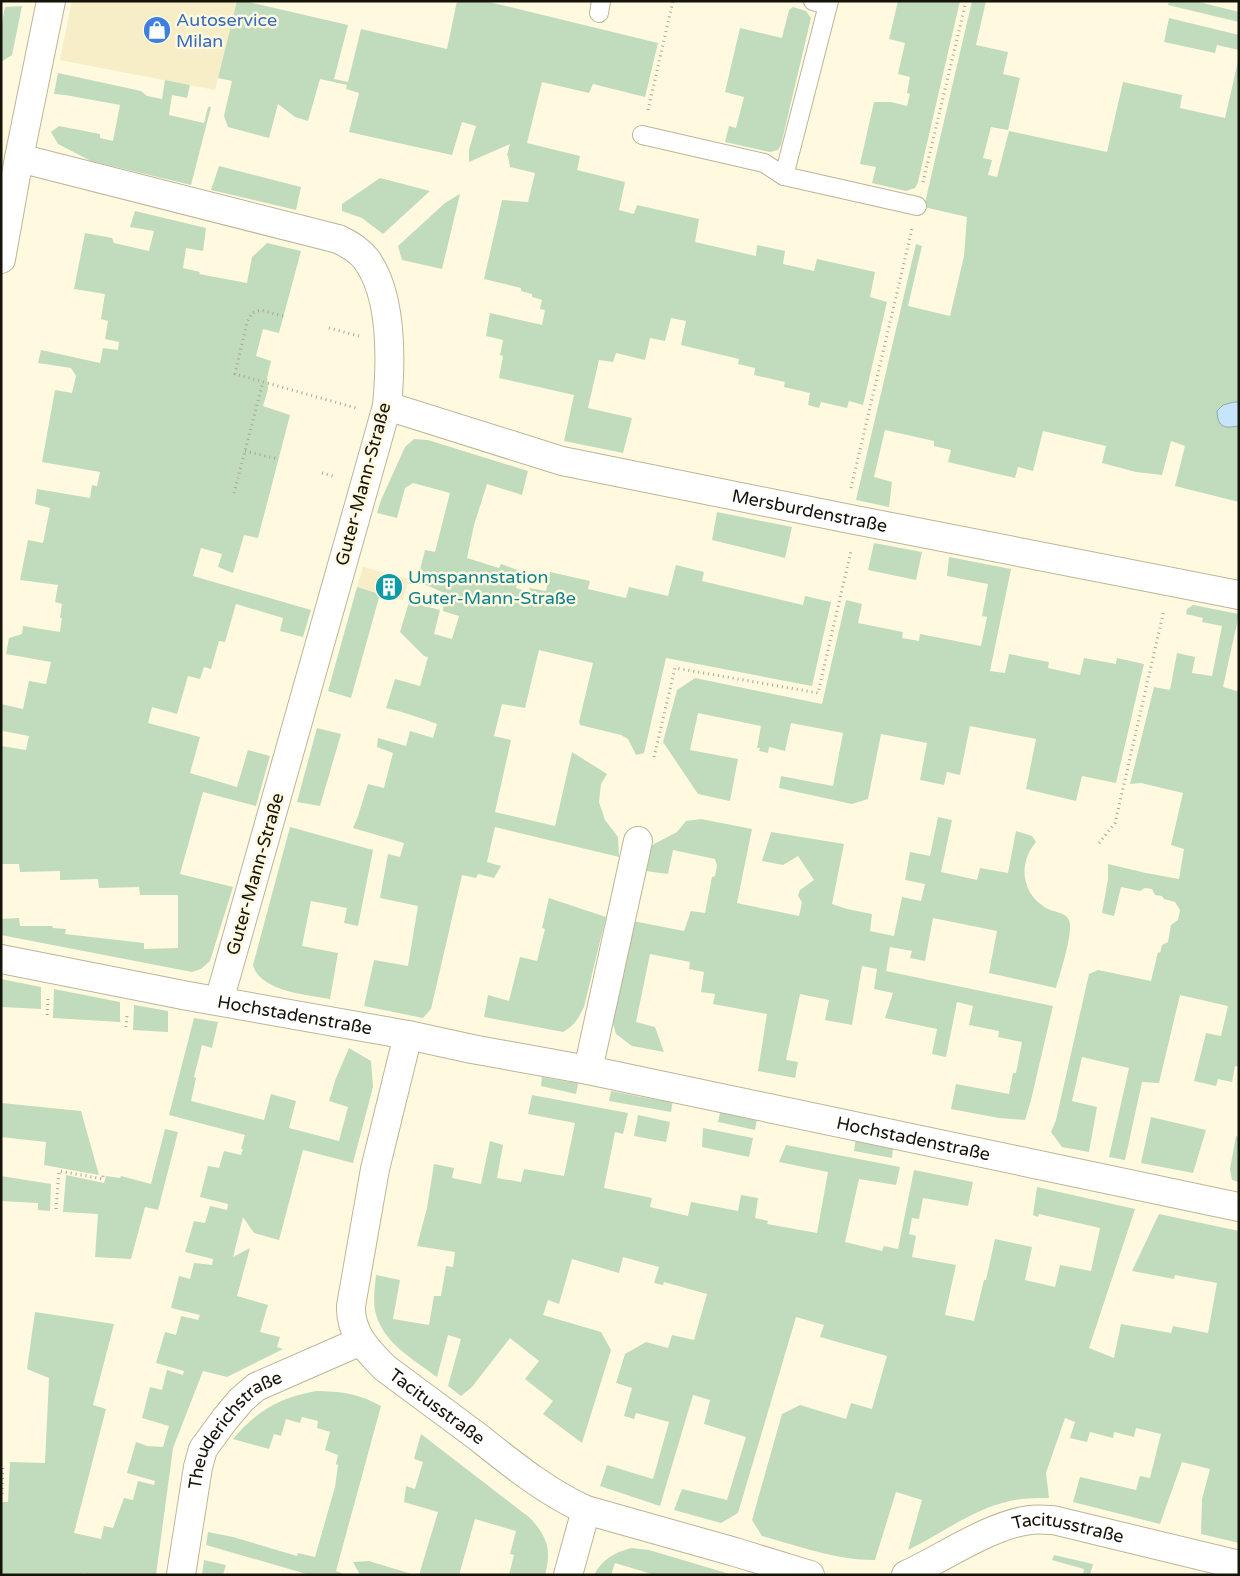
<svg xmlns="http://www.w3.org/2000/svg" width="1240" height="1576" font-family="'Varela Round',sans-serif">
<rect width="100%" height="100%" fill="#fff9e0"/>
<g fill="#f7edc7">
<polygon points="72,1 237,1 215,90 60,60"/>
<polygon points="363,567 409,579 403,600 357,587"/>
</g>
<g fill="#c0dcbc">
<polygon points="237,1 244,1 348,25 334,79 348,82 361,29 447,49 457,1 485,1 658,43 645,97 593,84 589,93 542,82 527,143 580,156 577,170 625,182 619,210 634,214 637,205 699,219 695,242 756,256 757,245 785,251 783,264 814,271 817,259 875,272 870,297 887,302 863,405 849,401 847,408 821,402 819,408 808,405 810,393 784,387 785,382 754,375 755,368 738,364 739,359 681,345 686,321 671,318 665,341 650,338 645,360 616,353 613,362 599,360 588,408 632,418 623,453 564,441 574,395 499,378 503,356 500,355 503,340 486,336 490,313 542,325 545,310 540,309 542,300 532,297 532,294 521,291 521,288 484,279 502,200 528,202 535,173 510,167 508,156 507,155 510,144 469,162 469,150 476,126 462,122 452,155 349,132 359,93 346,89 347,85 320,79 308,121 295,117 278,104 269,138 228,127 224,116 232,81 218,78"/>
<polygon points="898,1 960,1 918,182 915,188 906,191 872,183 876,167 860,164 874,102 891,102 907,106 910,94 907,93 910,77 898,74 905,43 889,39"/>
<polygon points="972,1 986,1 976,45 1008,52 1003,74 1020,78 1008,130 991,127 983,158 992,160 988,175 997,177 1009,131 1107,152 1123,82 1182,95 1180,108 1225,118 1239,57 1239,502 1175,486 1185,446 1171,441 1162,475 1136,472 1102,463 1106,446 1043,431 1033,471 1018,467 1015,478 948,462 951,450 934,446 934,441 885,430 874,477 892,482 889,507 856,500 916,244 922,246 908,306 950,316 964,256 967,217 924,207"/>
<polygon points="1169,1 1195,1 1239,12 1239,22 1168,5"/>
<polygon points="22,6 12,55 1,62 1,29 5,7"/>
<polygon points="793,7 806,11 811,18 781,145 778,150 770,152 725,142 729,126 736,128 744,97 725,92 740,28 782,38 789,10"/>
<polygon points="1169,18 1239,35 1239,50 1217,45 1215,53 1164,42"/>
<polygon points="58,73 141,91 147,96 162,99 165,80 190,85 187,98 172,95 169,115 204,123 208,107 211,107 191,185 91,161 58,144 51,132 59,126 100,134 100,138 113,141 120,105 65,95 54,94"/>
<polygon points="219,166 301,187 296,210 211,190"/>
<polygon points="380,178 430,191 383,234 362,218 342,211 342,204"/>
<polygon points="460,194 442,269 402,260 398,246 445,203"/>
<polygon points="135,211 206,228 203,251 186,248 183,268 200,272 199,274 247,283 252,257 267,243 301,251 279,333 263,329 256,356 271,361 267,378 268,389 263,406 290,415 258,538 244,535 233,573 218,567 222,554 201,548 193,576 311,610 303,637 280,631 283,618 236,604 225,642 219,641 211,669 204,667 200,679 188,676 177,714 152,707 148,723 200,737 190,773 237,787 248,750 270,756 256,806 203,792 180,874 233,887 210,961 201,969 192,972 1,935 1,919 19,918 20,926 52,926 53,928 66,929 65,934 144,943 144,949 178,948 178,895 140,895 139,887 99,888 98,879 60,880 60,871 20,872 19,864 1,864 1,746 26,750 29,736 3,731 1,728 1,704 23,709 29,681 46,684 51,662 6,654 9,638 22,634 23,626 60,632 62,618 60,618 62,604 55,602 58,585 20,580 28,540 43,543 50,508 35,504 37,489 90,498 92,485 97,486 100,472 42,462 55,390 72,393 76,376 71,368 38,363 41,350 100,363 103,348 118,350 119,342 105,339 108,321 101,319 105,294 74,289 85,233 112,238 114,243 149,251 154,231 130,227"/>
<path d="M414,439L428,440L528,471L522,495L487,484L474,525L467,558L499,568L501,564L520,571L516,588L529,592L530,588L546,591L550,572L590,581L588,589L626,598L629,587L668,596L676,565L704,572L702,581L803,605L805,596L831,602L812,686L666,658L644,753L636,755L628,739L621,735L580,725L579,722L593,663L539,650L525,708L502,704L494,736L511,740L495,812L555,826L572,752L607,774L601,784L599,802L605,820L618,837L619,857L495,827L487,862L501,866L494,878L478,874L476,878L462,875L431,1009L423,1018L364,1006L374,960L408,966L418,906L380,898L388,854L400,857L404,843L353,828L358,816L368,784L384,788L393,753L377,747L378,738L406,746L410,731L433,738L437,724C420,718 404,712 386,708L395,679L420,686L428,657L424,656L400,632L409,602L440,610L434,634L452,639L459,616L443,611L444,593L417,581L425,550L435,552L450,493L413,483L405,488L397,518L377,513L381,500L405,447Z"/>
<polygon points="717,512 792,527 785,558 712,540"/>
<polygon points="874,543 922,552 916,580 868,570"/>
<polygon points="949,557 1011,569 990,671 1005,673 1009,654 1049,662 1048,668 1080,675 1084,658 1116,664 1117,658 1144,664 1116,783 1082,776 1076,801 1026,789 1036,739 970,726 960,775 947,772 944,785 920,780 927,743 881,734 868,799 852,804 779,788 781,776 833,786 843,733 791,723 785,751 769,747 768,753 759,751 760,748 757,748 761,726 698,713 690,750 738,759 730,801 698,794 663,742 677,690 695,678 822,704 846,600 862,604 858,623 903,632 902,638 919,641 920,634 981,646 987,617 982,616 988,584 947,576"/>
<polygon points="357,587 380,594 351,698 328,691"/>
<polygon points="1193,605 1239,614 1223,687 1237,691 1239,686 1239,1067 1235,1066 1232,1082 1218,1079 1216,1086 1194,1081 1206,1033 1221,1036 1228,1006 1180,995 1159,1083 1142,1082 1125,1160 1109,1157 1129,1068 1082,1057 1072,1101 1097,1107 1089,1152 1062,1147 1051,1132 1056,1120 1089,974 1098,970 1151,981 1158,952 1160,953 1162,945 1168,942 1171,925 1178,920 1180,910 1175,902 1164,899 1162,896 1155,895 1152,889 1145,888 1140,891 1121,887 1114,916 1102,913 1108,879 1108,864 1146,873 1179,879 1184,849 1171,845 1183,793 1141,783 1130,784 1154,687 1170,690 1177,653 1195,657 1192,673 1212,676 1222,626 1202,622 1203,618 1186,614 1187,609"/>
<polygon points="317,728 341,734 320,806 297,802"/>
<path d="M938,817L952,820L941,872L977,880L980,868L1008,873L1016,831L1032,836L1036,842C1018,863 1021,893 1046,908C1054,913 1064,911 1069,920C1074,931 1060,974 1056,988L989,973L997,931L933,918L925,961L910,958L912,951L890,947L886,971L1053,1006L1031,1100L1025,1120L999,1118L951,1109L956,1084L1009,1094L1013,1073H1016L1022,1042L998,1037L999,1031L969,1025L973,1006L957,1002L946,1057L932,1054L937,1029L885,1018L893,993L874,989L877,969L862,966L852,1025L825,1020L829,1000L800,994L786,1060L798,1062L795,1078L758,1071L767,1014L713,1004L715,994L701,992L704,972L689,969L690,962L650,954L636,1022L655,1027L664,1052L632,1046L616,1034L610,1013L633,921L684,931L691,911L705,913L712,877L715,876L717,866L715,859L673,850L668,874L646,871L645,868L648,851L654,844L677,832L686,821L701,819L752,829L737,903L799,916L802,902L798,896L800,890L814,880L798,856L783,865L762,861L771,832L844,844L832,904L847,909L872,914L870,931L894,936L902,897L921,901L925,884L905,880L910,852L930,856Z"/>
<path d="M290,827L373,850L358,926L344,923L347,908L311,901L302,946L338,953L330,999C308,995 259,991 253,965Z"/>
<path d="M549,898L606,917L584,1007C578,1019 575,1025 563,1032L484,1017L488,995L509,1001L520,957L537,961L545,929L542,928Z"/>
<polygon points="1,979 41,987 41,1009 1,1007"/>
<polygon points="54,989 120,1002 120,1022 53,1018"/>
<polygon points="134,1005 168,1011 168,1032 133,1030"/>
<polygon points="194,1018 218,1022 212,1048 202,1045 194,1077 196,1078 191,1101 264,1120 271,1094 296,1101 289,1128 339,1141 348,1107 329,1101 336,1078 349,1048 371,1061 373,1087 353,1163 303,1150 279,1240 254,1233 243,1217 233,1257 250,1248 237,1296 268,1305 260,1332 280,1337 277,1347 283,1349 227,1377 203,1371 173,1448 156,1575 89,1575 83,1573 82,1575 1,1575 1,1502 8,1502 10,1462 45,1463 49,1378 27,1369 35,1312 114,1324 93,1405 106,1409 74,1533 101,1539 104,1526 113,1528 124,1498 133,1500 138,1481 154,1485 155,1481 127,1473 136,1442 147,1446 163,1447 169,1426 142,1418 150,1387 162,1390 167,1370 183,1375 184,1371 156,1363 165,1332 176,1335 181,1316 198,1320 200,1315 171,1308 179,1276 190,1279 194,1263 212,1265 213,1259 185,1252 194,1221 205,1223 210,1206 227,1210 228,1204 200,1197 208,1166 219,1168 224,1151 241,1155 243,1149 241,1149 245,1135 169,1115"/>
<polygon points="570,1073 580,1075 576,1094 541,1086 542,1077 569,1082"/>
<polygon points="611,1091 663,1101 665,1092 674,1093 671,1112 609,1101"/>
<path d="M532,1095L628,1113L623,1134L615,1132L604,1188L652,1198L650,1207L688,1216L691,1202L738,1211L741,1195L758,1198L755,1218L768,1221L767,1224L817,1233L828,1172L779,1162L786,1145L900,1167L896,1185L859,1179L845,1242L882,1251L884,1246L898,1249L914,1170L973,1182L968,1206L923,1198L919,1219L912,1218L909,1234L916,1236L912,1257L956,1265L945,1315L974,1321L984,1280H986L995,1239L1032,1247L1025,1280L1055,1287L1060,1265L1091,1271L1100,1228L1039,1214L1038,1217L1033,1215L1037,1187L1135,1209L1089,1348L1114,1358L1121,1324L1171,1333L1173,1326L1208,1333L1217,1283L1175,1275L1174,1279L1132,1271L1159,1214L1239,1231V1543L1201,1534L1202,1499L1210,1469L1182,1462L1160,1524L1073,1502L1080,1477L1136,1490L1140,1476L1150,1478L1161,1434L1136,1428L1134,1437L1114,1432L1113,1438L1090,1432L1087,1442L1070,1438L1075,1422L1065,1418L1046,1473L1049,1498C1036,1498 1023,1498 1010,1501C973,1509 941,1534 908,1550L922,1500L896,1492L875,1560C835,1560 799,1546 762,1536L752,1520L782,1414L800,1405L846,1419L851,1403L872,1409L887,1356L820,1337L824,1325L796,1317L738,1513L721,1523L674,1510L682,1489L727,1500L746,1437L704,1424L710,1400L693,1395L660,1506L600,1486L607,1465L653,1479L669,1422L636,1413L634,1419L624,1416L632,1388L616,1383L625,1354L646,1342L668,1348L672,1335L694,1340L707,1294L664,1282L663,1285L654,1283L659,1267L623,1257L619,1273L572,1259L559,1304L548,1300L543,1315L601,1332L611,1350L582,1443L543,1414L553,1401L525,1379L539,1361L510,1338L472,1387L461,1396L448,1386L461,1339L448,1335L437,1377C413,1359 381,1342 375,1310C373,1298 375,1286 376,1275L400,1280L393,1319L429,1325L434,1296H441L446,1266L453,1267L455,1252L417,1246L427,1208L434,1164L454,1168L452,1178L481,1184L490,1141L503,1145L497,1178L521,1182L524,1169L564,1176L575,1123L528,1114Z"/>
<polygon points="1,1103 81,1111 99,1175 44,1165 46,1142 1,1137"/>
<polygon points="722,1103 731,1105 730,1114 757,1119 755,1130 718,1122"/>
<polygon points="638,1115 670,1122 666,1142 634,1136"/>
<polygon points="1151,1117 1206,1130 1193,1173 1141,1163"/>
<polygon points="703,1128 753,1138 749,1157 702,1147"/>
<polygon points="165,1129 178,1132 158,1210 145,1207 131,1259 95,1257 98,1214 63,1212 66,1175 104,1183 106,1176 120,1178 121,1176 151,1184"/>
<polygon points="857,1131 893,1148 892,1158 854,1151"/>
<polygon points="1236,1136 1239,1137 1239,1182 1232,1180 1230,1169"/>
<polygon points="1,1176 51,1184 50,1211 38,1210 38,1203 1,1201"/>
<path d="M316,1391C340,1391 360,1394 381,1406L336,1571L346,1575H310L206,1545L208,1532L233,1537L297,1556L298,1553L315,1557L335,1487L338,1465L336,1464L338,1455L325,1450L330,1432L317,1428L318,1421L302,1417L300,1423L286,1419L281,1436L274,1434L269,1449L233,1439C257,1410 280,1398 316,1391Z"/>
<path d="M421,1434L530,1518C547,1536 552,1550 545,1575H509L514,1555L510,1554L516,1531L475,1519L459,1575H419L438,1512L404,1502L406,1486L415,1489L423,1462L414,1459Z"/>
<path d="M631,1548L649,1550L733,1575H655L615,1563L611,1575H594C602,1559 614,1553 631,1548Z"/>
<polygon points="1054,1555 1093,1564 1090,1575 1083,1575 1084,1569 1052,1560"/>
<polygon points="204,1560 226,1565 223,1575 202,1575"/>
<polygon points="369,1561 415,1575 360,1575 353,1562"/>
</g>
<path fill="#c6e5fa" stroke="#91a6b2" d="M1234,402H1239V426C1225,428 1218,429 1217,411L1223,405Z"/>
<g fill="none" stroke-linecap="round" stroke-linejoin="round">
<defs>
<g id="lane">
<polyline points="813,1 828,5"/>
<polyline points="599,13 601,1"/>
<polyline points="642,135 764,163 784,176 917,206"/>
<polyline points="784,176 829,1"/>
</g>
<g id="street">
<path d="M19,158L338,239C349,244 358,249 366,259C393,295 391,363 387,406L219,1001"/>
<polyline points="1,259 19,158 51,1"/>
<path id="s1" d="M387,406L562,461L845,518L1239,595"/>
<path id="s2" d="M1,959L188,996L408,1035L472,1049L588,1070L1239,1207"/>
<path id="s3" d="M408,1035L375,1169L351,1306C350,1333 367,1350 385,1368C416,1391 447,1414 478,1437C512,1464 546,1492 586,1510L735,1552L810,1575"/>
<polyline points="588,1070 638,841"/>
<path id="s4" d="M181,1575L198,1467L203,1449L225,1419L241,1400L256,1387L361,1341"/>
<polyline points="568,1575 586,1510"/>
<path id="s5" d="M906,1575C943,1558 990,1525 1030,1520C1037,1519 1045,1520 1053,1520L1239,1565"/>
</g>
</defs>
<use href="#lane" stroke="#bcb598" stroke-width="20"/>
<use href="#street" stroke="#bcb598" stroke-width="30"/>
<g stroke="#aba692" stroke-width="3" stroke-dasharray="1 4" stroke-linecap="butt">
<polyline points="648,110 673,1"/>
<polyline points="923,182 966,1"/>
<polyline points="283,316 261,310 252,313 247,322 235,374 356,408"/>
<polyline points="329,328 359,336"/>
<polyline points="245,451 278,459"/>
<polyline points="322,473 336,477"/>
<polyline points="851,488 912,229"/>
<polyline points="234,493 263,382"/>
<polyline points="654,757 675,668 818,693 851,551"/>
<polyline points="1099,843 1115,823 1164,610"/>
<polyline points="47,1015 48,998"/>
<polyline points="126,1027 127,1015"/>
<polyline points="56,1209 59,1171 103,1179 103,1175"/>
<polyline points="2,1494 3,1465"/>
</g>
<use href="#lane" stroke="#fff" stroke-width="18"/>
<use href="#street" stroke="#fff" stroke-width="28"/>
</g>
<defs>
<symbol id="shop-disc" viewBox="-11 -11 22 22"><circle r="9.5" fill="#3f7fe0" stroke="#fff9e0"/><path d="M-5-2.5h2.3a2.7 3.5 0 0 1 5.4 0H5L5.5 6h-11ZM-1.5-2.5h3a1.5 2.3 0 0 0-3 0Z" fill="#fff"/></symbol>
<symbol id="building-disc" viewBox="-11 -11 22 22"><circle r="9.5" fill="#0f9aa8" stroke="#fff9e0"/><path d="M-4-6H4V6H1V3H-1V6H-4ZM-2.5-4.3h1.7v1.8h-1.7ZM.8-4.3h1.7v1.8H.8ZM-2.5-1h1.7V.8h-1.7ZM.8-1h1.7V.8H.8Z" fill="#fff"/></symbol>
</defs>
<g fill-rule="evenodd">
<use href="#shop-disc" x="141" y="14" width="32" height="32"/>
<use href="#building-disc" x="373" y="571" width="32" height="32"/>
</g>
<g text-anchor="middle" stroke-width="5" stroke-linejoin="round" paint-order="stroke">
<g font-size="18" fill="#366cbe" stroke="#fff9e0" text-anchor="start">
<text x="176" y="26">Autoservice<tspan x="176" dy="21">Milan</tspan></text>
</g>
<g font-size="18" fill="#161309" stroke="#fff9e0">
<text transform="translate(363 484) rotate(-75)" y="6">Guter-Mann-Straße</text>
<text dy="6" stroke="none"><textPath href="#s1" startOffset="436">Mersburdenstraße</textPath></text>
<text transform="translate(255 874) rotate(-74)" y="6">Guter-Mann-Straße</text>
<text dy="6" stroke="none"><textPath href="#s2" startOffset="299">Hochstadenstraße</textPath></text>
<text dy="6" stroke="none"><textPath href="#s2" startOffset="930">Hochstadenstraße</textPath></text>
<text dy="6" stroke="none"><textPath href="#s3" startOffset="415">Tacitusstraße</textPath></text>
<text dy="6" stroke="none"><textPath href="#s4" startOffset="162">Theuderichstraße</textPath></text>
<text dy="6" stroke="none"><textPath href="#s5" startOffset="175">Tacitusstraße</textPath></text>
</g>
<g font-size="18" fill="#0d838f" stroke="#fff9e0" text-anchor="start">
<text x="408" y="583">Umspannstation<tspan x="408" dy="21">Guter-Mann-Straße</tspan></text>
</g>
</g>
<rect width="1240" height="1576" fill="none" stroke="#161309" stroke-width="5"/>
</svg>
